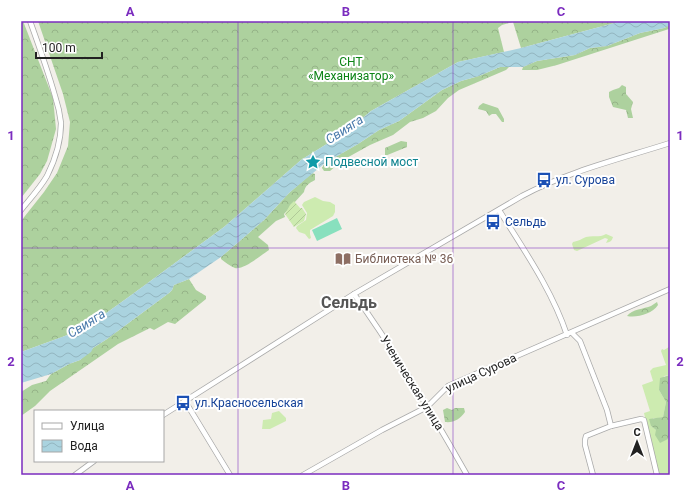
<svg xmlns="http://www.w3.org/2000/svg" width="691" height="496" font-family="Roboto,sans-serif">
<defs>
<pattern id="forest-crowns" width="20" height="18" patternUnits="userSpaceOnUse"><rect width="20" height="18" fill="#add19e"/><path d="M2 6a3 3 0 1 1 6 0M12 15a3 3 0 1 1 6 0" fill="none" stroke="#95b388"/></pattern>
<pattern id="garden-furrows" width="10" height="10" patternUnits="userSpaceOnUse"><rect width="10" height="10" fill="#cdebb0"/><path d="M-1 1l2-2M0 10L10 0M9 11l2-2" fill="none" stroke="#b0c997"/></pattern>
<pattern id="water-waves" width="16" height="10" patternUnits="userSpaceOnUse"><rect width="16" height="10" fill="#aad3df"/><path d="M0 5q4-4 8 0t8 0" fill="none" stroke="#92b5bf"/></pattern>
</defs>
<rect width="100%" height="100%" fill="#f2efe9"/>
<g fill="#cdebb0">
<polygon points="315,197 323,201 330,202 335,205 335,212 333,216 310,230 310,234 311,238 309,239 305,234 299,232 296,228 297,226 306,220 307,213 302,205 304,202"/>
<path d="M606,234L613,237C612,241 610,242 606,243L608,239L605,238L577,251L574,250L572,244L573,242C579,241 581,239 586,237C593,235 599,238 606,234Z"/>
<polygon points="670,345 670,375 664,376 659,390 666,402 663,417 658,418 653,418 651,426 668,439 670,434 670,475 658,475 644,413 650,411 642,385 653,381 650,371 653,368 666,365 661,351 662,349 664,350 669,347"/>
<polygon points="279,411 286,418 286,421 270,429 262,429 263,420 271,419 272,413"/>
</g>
<g fill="url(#forest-crowns)">
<polygon points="21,21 23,21 53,98 56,129 47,161 40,174 21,198"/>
<polygon points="38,21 622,21 521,48 513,22 502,25 498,28 504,52 458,62 371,111 346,132 301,160 224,227 130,296 84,329 21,352 21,221 44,192 57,173 68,146 70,122 63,94"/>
<polygon points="670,25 669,29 557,65 537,70 522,70 523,67 537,61 575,55 590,48 607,46 640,33 664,28"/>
<polygon points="500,67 509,67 506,70 459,90 448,98 436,111 423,118 410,122 393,135 370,145 343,160 330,171 324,171 322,168 325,163 358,144 379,130 399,121 442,90 461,81 479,76"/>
<polygon points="622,85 626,87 626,94 633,102 631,109 633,118 628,118 626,110 613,107 609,97 609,92 613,90 619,88"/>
<polygon points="483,103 498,108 504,119 504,122 502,122 496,114 492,114 489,116 486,111 478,109 479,106"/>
<polygon points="401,141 407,142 407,147 385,156 385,148"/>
<path d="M312,173L315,174V180C309,183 305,186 304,192L284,214L285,217L276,221L258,237L268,245L269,250C261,255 244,270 235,268C230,266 225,262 221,259V257L264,220L289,193Z"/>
<polygon points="189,279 196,290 206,296 206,299 175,324 168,322 154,330 150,328 118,344 50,391 35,406 21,416 21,392 32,385 46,381 51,374 69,364 80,360 93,348 107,339 169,293 172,290 174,285"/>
<path d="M657,302L658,305C652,314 637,318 627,316C632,309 644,309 651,306C653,305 655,303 657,302Z"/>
<polygon points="670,375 670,434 668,439 660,443 655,435 656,430 651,426 649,419 663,417 666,402 659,390 660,378"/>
<path d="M447,408L452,410L455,408H464L465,412C460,419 454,423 445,422L443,410Z"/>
</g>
<polygon fill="url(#garden-furrows)" points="294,201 300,208 302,208 306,214 304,221 294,227 285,214 290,205"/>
<polygon fill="#88e0be" points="337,218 342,229 317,241 312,230"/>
<polygon fill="url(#water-waves)" points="622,21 670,21 670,25 664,28 640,33 607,46 590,48 575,55 537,61 523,67 500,67 479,76 461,81 442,90 399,121 379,130 358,144 325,163 289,193 264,220 221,257 189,279 174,285 172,290 169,293 107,339 93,348 91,352 80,360 69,364 51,374 21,383 21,352 84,329 130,296 224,227 301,160 346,132 371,111 458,62 521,48"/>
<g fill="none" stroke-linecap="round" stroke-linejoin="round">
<defs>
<g id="minor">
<path d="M21,210C30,199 40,188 47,176C55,160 61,141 61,123C60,114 58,105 55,96C48,71 39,46 30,21"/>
<path d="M499,210C524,250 552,290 567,335"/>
<path d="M354,294C396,352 432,413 467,475"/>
<polyline points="572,333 580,341 607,410 611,426"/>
<polyline points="185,401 230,475"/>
<path d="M163,415L354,294L522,196C569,171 620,159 670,143"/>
<polyline points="75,475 94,461"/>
<polyline points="303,475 382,430 427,407 448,386 670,289"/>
<polyline points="593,475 585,445 585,440 586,436 611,426 641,419 644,420 657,475"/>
</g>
</defs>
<use href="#minor" stroke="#a9a9a9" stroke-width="6"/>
<use href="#minor" stroke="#fff" stroke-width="4.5"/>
</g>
<path fill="none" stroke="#7b2cbf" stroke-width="1" stroke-opacity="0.55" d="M238,21V475M453,21V475M21,248H670"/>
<defs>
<symbol id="sight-bare" viewBox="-9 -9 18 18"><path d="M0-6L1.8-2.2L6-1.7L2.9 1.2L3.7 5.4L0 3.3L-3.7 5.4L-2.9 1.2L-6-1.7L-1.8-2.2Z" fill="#0f9aa8" stroke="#fff" stroke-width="2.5" paint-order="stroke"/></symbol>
<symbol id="bus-bare" viewBox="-9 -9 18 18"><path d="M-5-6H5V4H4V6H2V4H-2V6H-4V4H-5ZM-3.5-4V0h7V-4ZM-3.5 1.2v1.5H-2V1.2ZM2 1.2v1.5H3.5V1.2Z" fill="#1a4fb4" stroke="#fff" stroke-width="2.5" paint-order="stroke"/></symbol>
<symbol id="library-bare" viewBox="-9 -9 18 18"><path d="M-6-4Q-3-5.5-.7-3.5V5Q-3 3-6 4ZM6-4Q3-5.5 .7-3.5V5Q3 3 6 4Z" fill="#8d6e63" stroke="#fff" stroke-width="2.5" paint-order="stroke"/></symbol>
</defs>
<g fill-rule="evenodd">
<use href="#sight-bare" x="302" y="151" width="22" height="22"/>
<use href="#bus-bare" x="533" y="169" width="22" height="22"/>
<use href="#bus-bare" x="482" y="211" width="22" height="22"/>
<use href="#library-bare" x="332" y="248" width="22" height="22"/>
<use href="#bus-bare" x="172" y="392" width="22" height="22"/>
</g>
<g text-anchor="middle" stroke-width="4" stroke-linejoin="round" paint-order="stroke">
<g font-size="12" fill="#0c8416" stroke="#fff">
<text x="351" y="66">СНТ<tspan x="351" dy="14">«Механизатор»</tspan></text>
</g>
<g font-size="12" fill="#0d838f" stroke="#fff" text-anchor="start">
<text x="325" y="166">Подвесной мост</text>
</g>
<g font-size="12" fill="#164399" stroke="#fff" text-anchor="start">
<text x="556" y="184">ул. Сурова</text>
<text x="505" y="226">Сельдь</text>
<text x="195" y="407">ул.Красносельская</text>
</g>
<g font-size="12" fill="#785e54" stroke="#fff" text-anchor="start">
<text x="355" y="263">Библиотека № 36</text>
</g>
<g font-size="12" fill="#222" stroke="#fff">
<text transform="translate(481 373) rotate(-25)" y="4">улица Сурова</text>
<text transform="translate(412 383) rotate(58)" y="4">Ученическая улица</text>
</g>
<g font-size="13" font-style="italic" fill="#4a7aab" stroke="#fff">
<text transform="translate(344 129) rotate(-33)" y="5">Свияга</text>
<text transform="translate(86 323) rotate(-32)" y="5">Свияга</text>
</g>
<g font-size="16" font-weight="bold" fill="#555" stroke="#fff">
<text x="349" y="308">Сельдь</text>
</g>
</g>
<rect width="691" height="496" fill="none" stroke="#ffffff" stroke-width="44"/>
<rect x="34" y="410" width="130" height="52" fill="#ffffff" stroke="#a7a7a7"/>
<rect x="42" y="423" width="20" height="6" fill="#ffffff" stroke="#a7a7a7"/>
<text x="70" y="430" font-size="12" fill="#222222">Улица</text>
<rect x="42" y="440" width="20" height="12" fill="url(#water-waves)" stroke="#a7a7a7"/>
<text x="70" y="450" font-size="12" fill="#222222">Вода</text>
<g transform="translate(637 442)" stroke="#ffffff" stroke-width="3" paint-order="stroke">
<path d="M0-3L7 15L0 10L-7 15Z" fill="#222222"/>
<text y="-6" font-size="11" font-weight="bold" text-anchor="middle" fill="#222222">С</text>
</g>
<path d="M36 52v6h66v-6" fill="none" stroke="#222222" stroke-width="2"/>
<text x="42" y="52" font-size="12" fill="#222222" stroke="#ffffff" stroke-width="3" paint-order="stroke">100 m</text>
<rect x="22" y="22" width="647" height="452" fill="none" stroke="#7b2cbf" stroke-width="1.5"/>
<g font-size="13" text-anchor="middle" font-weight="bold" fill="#7b2cbf">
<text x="130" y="16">A</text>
<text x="346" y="16">B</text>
<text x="561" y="16">C</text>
<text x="11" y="140">1</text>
<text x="680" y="140">1</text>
<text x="11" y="366">2</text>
<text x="680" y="366">2</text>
<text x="130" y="490">A</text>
<text x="346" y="490">B</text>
<text x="561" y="490">C</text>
</g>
</svg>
